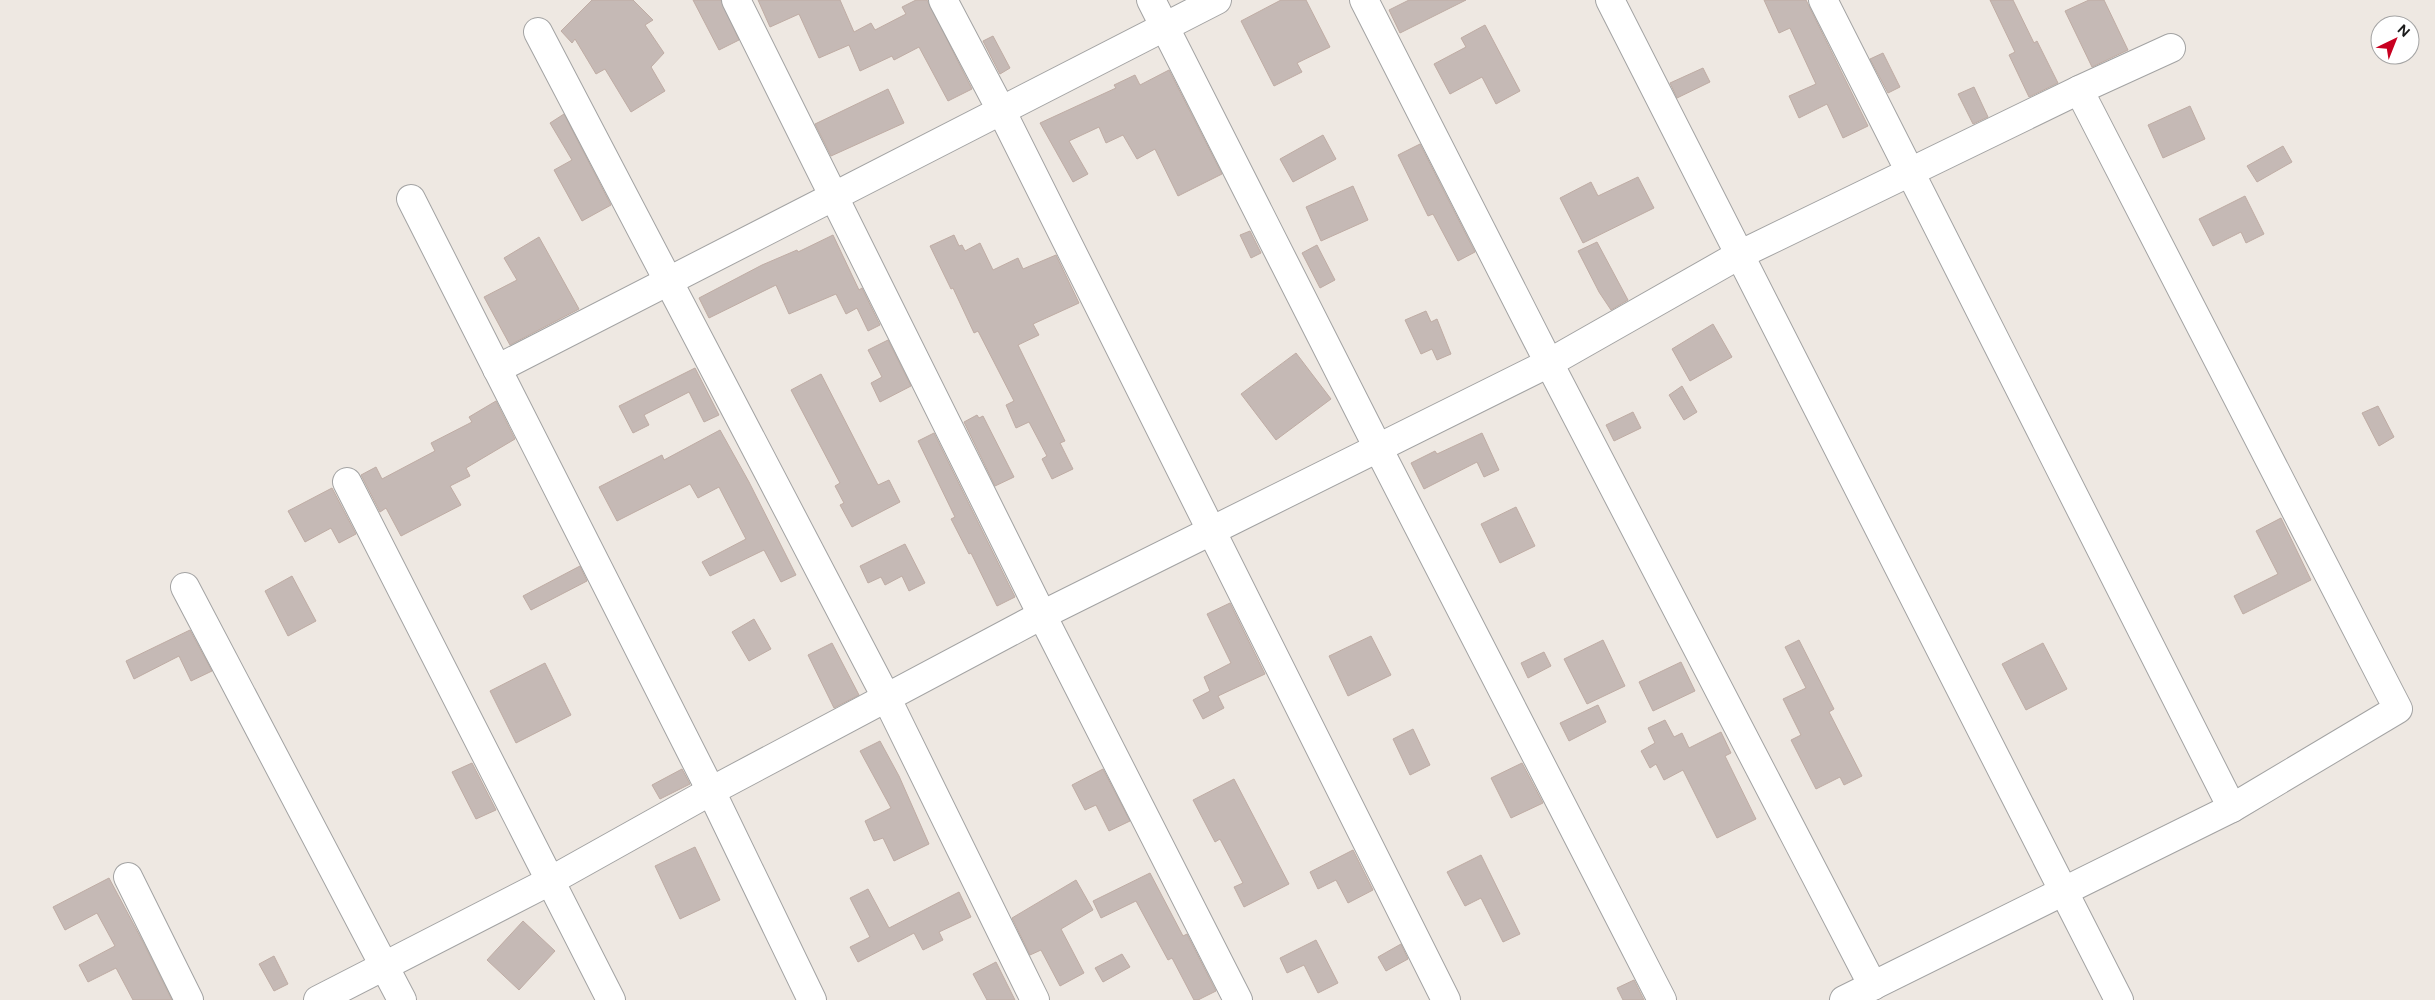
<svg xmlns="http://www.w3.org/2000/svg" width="2435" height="1000" font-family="Figtree,sans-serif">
<rect width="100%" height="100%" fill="#eee8e2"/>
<g fill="#c5b9b5" stroke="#bfaca4">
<polygon points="592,0 633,0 653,20 645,25 664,53 651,67 665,91 631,112 605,69 596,74 575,39 572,43 561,31"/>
<polygon points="693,0 721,0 739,40 719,50"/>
<polygon points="758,0 840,0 854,32 871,23 875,30 906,14 902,7 916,0 927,0 972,89 948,101 919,47 894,60 892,56 860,71 849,45 819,58 799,14 770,27"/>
<polygon points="1281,0 1306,0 1330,47 1297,63 1302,72 1274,86 1241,21"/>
<polygon points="1409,0 1466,0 1400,33 1389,10"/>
<polygon points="1764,0 1806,0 1868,126 1843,138 1827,104 1799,118 1789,96 1816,84 1790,28 1779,33"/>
<polygon points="1990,0 2013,0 2034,43 2037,41 2058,83 2029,97 2009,55 2015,52"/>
<polygon points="2089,0 2104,0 2128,50 2092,67 2065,11"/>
<polygon points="1485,25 1520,91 1496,104 1482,77 1450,94 1434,64 1466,47 1461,38"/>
<polygon points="993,36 1010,68 1000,74 983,41"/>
<polygon points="1883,53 1900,87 1888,93 1870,59"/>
<polygon points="1703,68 1710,82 1677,98 1670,83"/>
<polygon points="1169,70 1222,174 1178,196 1155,149 1137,159 1123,135 1106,143 1099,127 1069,141 1088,174 1073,182 1040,123 1116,88 1114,85 1135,75 1140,85"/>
<polygon points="1974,87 1988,117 1973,124 1958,94"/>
<polygon points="888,89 904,123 831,156 815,124"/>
<polygon points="2190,106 2205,139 2163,158 2148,125"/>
<polygon points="564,114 611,205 582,221 554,170 572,160 550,123"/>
<polygon points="1323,135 1336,159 1293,182 1280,159"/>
<polygon points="1420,144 1475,252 1458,261 1433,214 1428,216 1398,155"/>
<polygon points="2283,146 2292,162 2257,182 2247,166"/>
<polygon points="1638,177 1654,208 1583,243 1560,198 1591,182 1598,196"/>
<polygon points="1353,186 1368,220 1321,241 1306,207"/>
<polygon points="2245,196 2264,234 2246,243 2241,232 2213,246 2199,219"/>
<polygon points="1250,231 1261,253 1251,258 1240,235"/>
<polygon points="833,235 859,290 862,288 880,325 868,331 857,308 846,314 836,294 789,314 776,285 709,318 699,298 762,265 797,250 798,252"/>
<polygon points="954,235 959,246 962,245 965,251 980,243 993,270 1018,258 1023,269 1056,255 1079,303 1033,324 1039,335 1018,345 1065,441 1060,443 1073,469 1052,479 1042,459 1047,456 1029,422 1016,428 1006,405 1014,401 978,331 974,333 953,288 951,289 930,246"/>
<polygon points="539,237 579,309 510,345 484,297 517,280 504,258"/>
<polygon points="1597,242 1628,300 1611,310 1599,292 1578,251"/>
<polygon points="1317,245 1335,280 1320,288 1302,253"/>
<polygon points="1426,311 1431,322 1437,319 1451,354 1437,360 1432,349 1421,354 1405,320"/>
<polygon points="1713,324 1732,357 1690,381 1672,349"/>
<polygon points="888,340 911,386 880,402 871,383 882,377 868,350"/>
<polygon points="1296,353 1331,399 1276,440 1241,394"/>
<polygon points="695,368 719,415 704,422 689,392 644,415 649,425 633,433 619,406"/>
<polygon points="821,374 878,485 889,480 900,502 852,527 840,505 844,503 835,486 840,483 791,390"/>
<polygon points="1682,386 1697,412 1684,420 1669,395"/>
<polygon points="496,401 515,439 466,468 470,476 450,486 461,505 401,536 386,508 380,512 361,475 376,467 382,479 435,451 431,443 472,422 469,417"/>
<polygon points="2378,406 2394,437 2379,446 2362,413"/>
<polygon points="1633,412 1641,428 1614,441 1606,425"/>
<polygon points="977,415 979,418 983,416 1014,477 995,486 964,422"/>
<polygon points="720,430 749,482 796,575 781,582 764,550 710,576 702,562 746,539 719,487 698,498 690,484 617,521 599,487 662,455 664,460"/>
<polygon points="934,433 1015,597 997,606 971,553 969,554 951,519 955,517 918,441"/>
<polygon points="1482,433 1499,470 1484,477 1477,462 1424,489 1411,463 1435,451 1437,454"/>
<polygon points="332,488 356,534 339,543 331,528 305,542 288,511"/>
<polygon points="1516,507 1535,546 1500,563 1481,524"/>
<polygon points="2281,518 2311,580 2243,614 2234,596 2278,574 2256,531"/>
<polygon points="905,544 925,583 909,591 902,576 885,585 881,577 868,583 860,566"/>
<polygon points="580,566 587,581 531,610 523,596"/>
<polygon points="292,576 316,621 288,636 265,591"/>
<polygon points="1230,603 1265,674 1218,696 1224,708 1203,719 1193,700 1210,691 1204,677 1231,663 1207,614"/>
<polygon points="754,619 771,649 749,661 732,632"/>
<polygon points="190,630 212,671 191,681 179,656 134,679 126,661"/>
<polygon points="1371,636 1391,675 1348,696 1329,656"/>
<polygon points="1603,640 1625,686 1587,704 1564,659"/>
<polygon points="1799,640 1834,709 1829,712 1862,776 1844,785 1840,777 1816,789 1791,740 1801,735 1783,699 1806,688 1785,647"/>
<polygon points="832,643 859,695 834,708 808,655"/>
<polygon points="2043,643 2067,689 2026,710 2002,664"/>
<polygon points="1544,652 1551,666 1528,678 1521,663"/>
<polygon points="1681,662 1695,691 1653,711 1639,682"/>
<polygon points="545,663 571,715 516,743 490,691"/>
<polygon points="1598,705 1606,722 1569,741 1560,723"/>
<polygon points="1665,720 1674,737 1682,733 1689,748 1721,732 1731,753 1725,756 1756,819 1717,838 1683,770 1664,780 1656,764 1650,768 1641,751 1655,743 1648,728"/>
<polygon points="1413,729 1430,765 1410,775 1393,739"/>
<polygon points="880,741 899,776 929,844 894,861 883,838 874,841 865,821 891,808 860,751"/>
<polygon points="472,763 496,810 476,819 452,772"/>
<polygon points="1522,763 1543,803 1511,818 1491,778"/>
<polygon points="682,769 690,784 660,799 652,785"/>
<polygon points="1103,769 1130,821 1109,831 1096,805 1085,810 1072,785"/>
<polygon points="1234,779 1289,884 1244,907 1234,887 1243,883 1220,839 1215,842 1193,800"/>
<polygon points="695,847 720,900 680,919 655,866"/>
<polygon points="1353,850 1373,890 1348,903 1336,880 1318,889 1310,872"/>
<polygon points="1481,855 1520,934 1503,942 1481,898 1465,906 1447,872"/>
<polygon points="1150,873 1183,936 1187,934 1216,991 1198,1000 1194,1000 1172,958 1168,960 1136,901 1101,918 1093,901"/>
<polygon points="109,878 142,940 172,1000 133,1000 116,968 88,982 79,965 115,946 97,913 65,930 53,907"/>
<polygon points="1076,880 1093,910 1061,929 1084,973 1060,986 1041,950 1030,955 1012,918"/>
<polygon points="868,889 889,928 959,892 971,917 939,932 943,940 923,950 914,933 858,962 850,947 870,937 850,898"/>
<polygon points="523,921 555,951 519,990 487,960"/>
<polygon points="1316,940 1338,983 1318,993 1304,965 1287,973 1280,958"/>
<polygon points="1401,944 1408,959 1386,971 1378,957"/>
<polygon points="1122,954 1130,967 1103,982 1095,968"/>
<polygon points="274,956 288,984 274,991 259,964"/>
<polygon points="996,962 1015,1000 987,1000 973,974"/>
<polygon points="1634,980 1644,1000 1623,1000 1617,988"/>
</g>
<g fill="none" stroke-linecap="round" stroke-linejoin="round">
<defs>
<g id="minor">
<polyline points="736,0 1042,615 1238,1000"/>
<polyline points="943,0 1001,110 1446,1000"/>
<polyline points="1151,0 1377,446 1662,1000"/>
<polyline points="1364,0 1549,363 1873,986"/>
<polyline points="1610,0 2119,1000"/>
<polyline points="1823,0 2232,808"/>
<polyline points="538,32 886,697 1035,1000"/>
<polyline points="411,199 711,791 812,1000"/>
<polyline points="497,369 1217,0"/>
<polyline points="347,482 611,1000"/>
<polyline points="185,587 402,1000"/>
<polyline points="128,877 189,1000"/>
<polyline points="318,1000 550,881 711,791 1042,615 1549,363 1739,255 2079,90 2171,48"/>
<polyline points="1844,1000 2232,808 2398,709 2079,90"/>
</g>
</defs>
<use href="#minor" stroke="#a3a3a3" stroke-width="30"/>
<use href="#minor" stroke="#fff" stroke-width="28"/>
</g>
<g transform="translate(2395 40) rotate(43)"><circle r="24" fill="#ffffff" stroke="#a4a4a4"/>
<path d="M0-4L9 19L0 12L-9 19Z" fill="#c80020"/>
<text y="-8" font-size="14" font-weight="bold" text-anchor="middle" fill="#1c1c1c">N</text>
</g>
</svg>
